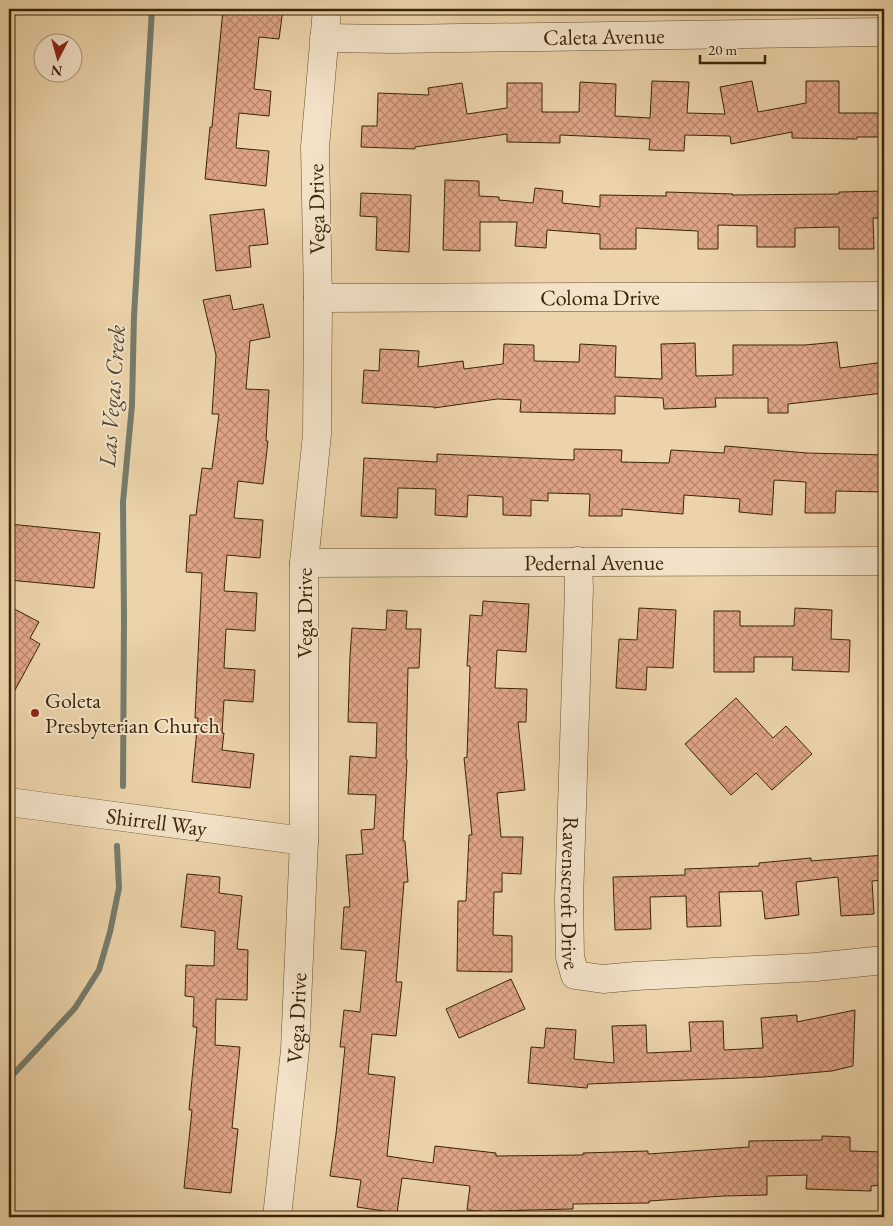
<svg xmlns="http://www.w3.org/2000/svg" width="893" height="1226" font-family="'EB Garamond',serif">
<defs>
<pattern id="building-cross-hatch" width="8" height="8" patternUnits="userSpaceOnUse" patternTransform="scale(1.25)"><rect width="8" height="8" fill="#e0a587"/><path d="M0 0l8 8M0 8l8-8" fill="none" stroke="#b7866c"/></pattern>
</defs>
<rect width="100%" height="100%" fill="#ecd3aa"/>
<filter id="stains"><feTurbulence type="fractalNoise" baseFrequency=".004" numOctaves="4"/><feColorMatrix values="0 0 0 0 .2 0 0 0 0 .09 0 0 0 0 .02 0 0 0 .5 -.17"/></filter>
<radialGradient id="worn" r=".72"><stop offset=".6" stop-color="#630" stop-opacity="0"/><stop offset="1" stop-color="#630" stop-opacity=".3"/></radialGradient>
<g fill="none" stroke-linecap="round" stroke-linejoin="round">
<g stroke="#757c6d" stroke-width="6">
<polyline points="123,786 124,616 123,502 132,405 134,316 152,9"/>
<polyline points="9,1079 75,1008 99,970 110,932 119,888 117,846"/>
</g>
</g>
<g fill="url(#building-cross-hatch)" stroke="#3a2506">
<polygon points="223,9 283,9 279,39 259,37 254,89 271,91 269,116 239,113 236,148 269,151 266,186 205,179 210,127 212,127"/>
<polygon points="652,81 689,82 687,113 725,114 720,87 752,81 758,112 806,103 806,81 839,81 839,113 884,113 884,137 857,137 857,139 792,138 792,132 731,144 730,136 685,135 684,151 649,150 650,139 560,135 560,143 507,142 507,134 415,147 415,149 361,147 362,126 377,126 378,93 429,95 428,88 462,83 467,114 507,108 507,83 542,83 542,112 579,112 580,82 616,84 615,116 650,118"/>
<polygon points="445,180 479,181 479,196 499,197 499,200 533,203 535,188 563,191 562,203 600,207 600,195 666,196 666,192 733,194 732,195 839,194 839,192 884,191 884,218 873,218 874,249 839,249 839,227 795,228 795,247 757,247 757,226 718,225 718,249 698,249 698,231 636,228 636,249 600,249 600,234 547,230 546,248 515,246 517,222 480,222 480,251 443,250"/>
<polygon points="361,193 411,195 409,252 376,250 377,217 360,216"/>
<polygon points="264,209 268,244 249,246 251,267 216,271 210,215"/>
<polygon points="230,295 233,310 263,304 270,337 250,341 246,389 269,390 266,441 268,441 263,484 238,481 234,518 263,520 260,558 227,555 224,591 257,593 255,631 226,629 224,668 255,670 253,702 224,700 222,733 224,733 222,750 254,754 250,788 192,782 198,718 195,718 202,573 186,572 190,515 196,515 202,468 212,469 219,414 212,414 216,355 203,300"/>
<polygon points="837,342 840,368 884,362 884,393 788,404 788,413 768,413 768,398 715,398 716,407 664,409 663,398 615,396 615,414 520,412 521,400 497,399 434,408 434,407 362,403 364,370 379,371 380,349 419,351 418,367 463,361 464,369 503,364 504,344 534,345 534,361 579,362 580,344 616,346 615,377 662,379 661,344 695,343 696,376 733,375 733,345 805,345"/>
<polygon points="725,446 807,453 884,455 884,492 836,491 835,513 805,513 806,482 774,480 772,515 739,512 740,499 684,495 683,514 622,509 622,516 589,516 590,494 548,493 548,501 531,500 531,516 503,515 503,497 468,495 467,517 435,515 436,489 398,488 397,518 361,516 364,458 437,462 437,454 574,460 574,449 622,450 621,462 669,463 671,450 724,453"/>
<polygon points="9,524 100,533 94,588 9,580"/>
<polygon points="483,601 529,604 526,652 497,650 495,688 527,689 526,722 518,722 525,790 497,793 501,837 523,837 521,874 502,873 502,892 494,892 493,935 512,936 512,972 457,971 458,901 466,901 469,835 472,835 464,758 467,757 470,666 467,666 470,615 482,616"/>
<polygon points="9,606 39,622 30,638 40,644 9,701"/>
<polygon points="639,608 676,610 673,668 647,667 646,690 616,688 619,639 637,640"/>
<polygon points="795,608 832,610 831,639 850,640 849,672 792,670 793,657 754,657 754,672 714,672 714,611 740,611 740,626 794,626"/>
<polygon points="387,610 407,611 406,629 421,629 419,668 408,668 406,759 407,760 403,841 405,841 408,882 404,882 396,982 402,982 396,1036 372,1034 368,1074 395,1077 387,1156 433,1163 435,1146 496,1153 496,1156 583,1155 583,1153 648,1151 648,1154 749,1147 749,1141 822,1140 822,1136 850,1137 850,1151 884,1152 884,1185 871,1186 871,1191 806,1189 807,1175 767,1176 767,1195 724,1196 649,1201 649,1203 573,1204 573,1209 490,1211 490,1212 467,1210 470,1186 402,1178 397,1213 357,1207 361,1180 330,1176 336,1134 345,1047 340,1047 344,1010 360,1012 366,951 341,949 344,907 350,907 346,855 363,854 361,830 374,829 376,795 348,794 350,756 376,758 377,723 348,722 350,656 352,628 386,630"/>
<polygon points="736,698 773,738 786,726 812,754 772,790 756,773 731,795 685,744"/>
<polygon points="884,855 884,880 872,881 874,914 841,916 838,877 796,882 799,915 765,919 762,891 719,892 721,926 687,927 686,896 650,897 651,929 615,930 613,877 685,875 685,869 759,866 759,863 811,858 811,861"/>
<polygon points="187,874 220,877 219,893 242,896 237,949 248,950 247,1000 216,999 215,1045 240,1047 232,1128 238,1129 231,1193 184,1188 192,1110 189,1110 197,1027 193,1027 194,997 185,996 186,965 214,966 215,931 181,927"/>
<polygon points="511,979 525,1009 459,1038 446,1009"/>
<polygon points="855,1010 853,1066 832,1071 764,1077 588,1084 587,1088 528,1083 531,1047 544,1048 546,1028 576,1030 574,1059 614,1063 612,1026 646,1025 647,1053 691,1051 689,1022 723,1021 724,1050 763,1048 761,1018 797,1015 797,1022"/>
</g>
<g fill="none" stroke-linecap="round" stroke-linejoin="round">
<defs>
<g id="minor">
<path id="s1" d="M324,38L395,39L884,32"/>
<path id="s2" d="M318,298L884,296"/>
<path id="s3" d="M578,561L579,588L569,900L570,957L575,975L603,979L636,976L816,967L884,960"/>
<path id="s4" d="M304,563L884,561"/>
<path id="s5" d="M9,802L304,841"/>
<path id="s6" d="M277,1217L295,1050L304,841V563L317,434L318,298L315,147L327,9"/>
</g>
</defs>
<use href="#minor" stroke="#66502f" stroke-width="29"/>
<use href="#minor" stroke="#f3e2c8" stroke-width="28"/>
</g>
<circle fill="#8f2418" stroke="#f3e2c8" stroke-width="2" cx="35" cy="713" r="5"/>
<g text-anchor="middle" stroke-width="4" stroke-linejoin="round" paint-order="stroke">
<g font-size="22" fill="#3a2506" stroke="#f3e2c8">
<text dy="8" stroke="none"><textPath href="#s1" startOffset="280">Caleta Avenue</textPath></text>
<text transform="translate(316 209) rotate(-91)" y="8">Vega Drive</text>
<text dy="8" stroke="none"><textPath href="#s2" startOffset="282">Coloma Drive</textPath></text>
<text dy="8" stroke="none"><textPath href="#s4" startOffset="290">Pedernal Avenue</textPath></text>
<text transform="translate(304 613) rotate(-90)" y="8">Vega Drive</text>
<text dy="8" stroke="none"><textPath href="#s5" startOffset="149">Shirrell Way</textPath></text>
<text dy="8" stroke="none"><textPath href="#s3" startOffset="332">Ravenscroft Drive</textPath></text>
<text dy="8" stroke="none"><textPath href="#s6" startOffset="200">Vega Drive</textPath></text>
</g>
<g font-size="22" fill="#3a2506" stroke="#f3e2c8" text-anchor="start">
<text x="45" y="708">Goleta<tspan x="45" dy="25">Presbyterian Church</tspan></text>
</g>
<g font-size="24" font-style="italic" fill="#524931" stroke="#f3e2c8">
<text transform="translate(112 396) rotate(-86)" y="8">Las Vegas Creek</text>
</g>
</g>
<rect width="893" height="1226" fill="none" stroke="#ecd3aa" stroke-width="30"/>
<rect x="10" y="10" width="873" height="1206" fill="none" stroke="#3a2506" stroke-width="2.5"/>
<rect x="15" y="15" width="863" height="1196" fill="none" stroke="#3a2506"/>
<g transform="translate(58 58) rotate(186)"><circle r="24" fill="#f3e2c8" stroke="#a9967a"/>
<path d="M0-4L9 19L0 12L-9 19Z" fill="#8f2418"/>
<text y="-8" font-size="14" font-weight="bold" text-anchor="middle" fill="#3a2506">N</text>
</g>
<path d="M700 55v8h65v-8" fill="none" stroke="#3a2506" stroke-width="2.5"/>
<text x="708" y="55" font-size="15" fill="#3a2506" stroke="#f3e2c8" stroke-width="4" paint-order="stroke">20 m</text>
<rect width="100%" height="100%" filter="url(#stains)"/>
<rect width="100%" height="100%" fill="url(#worn)"/>
</svg>
